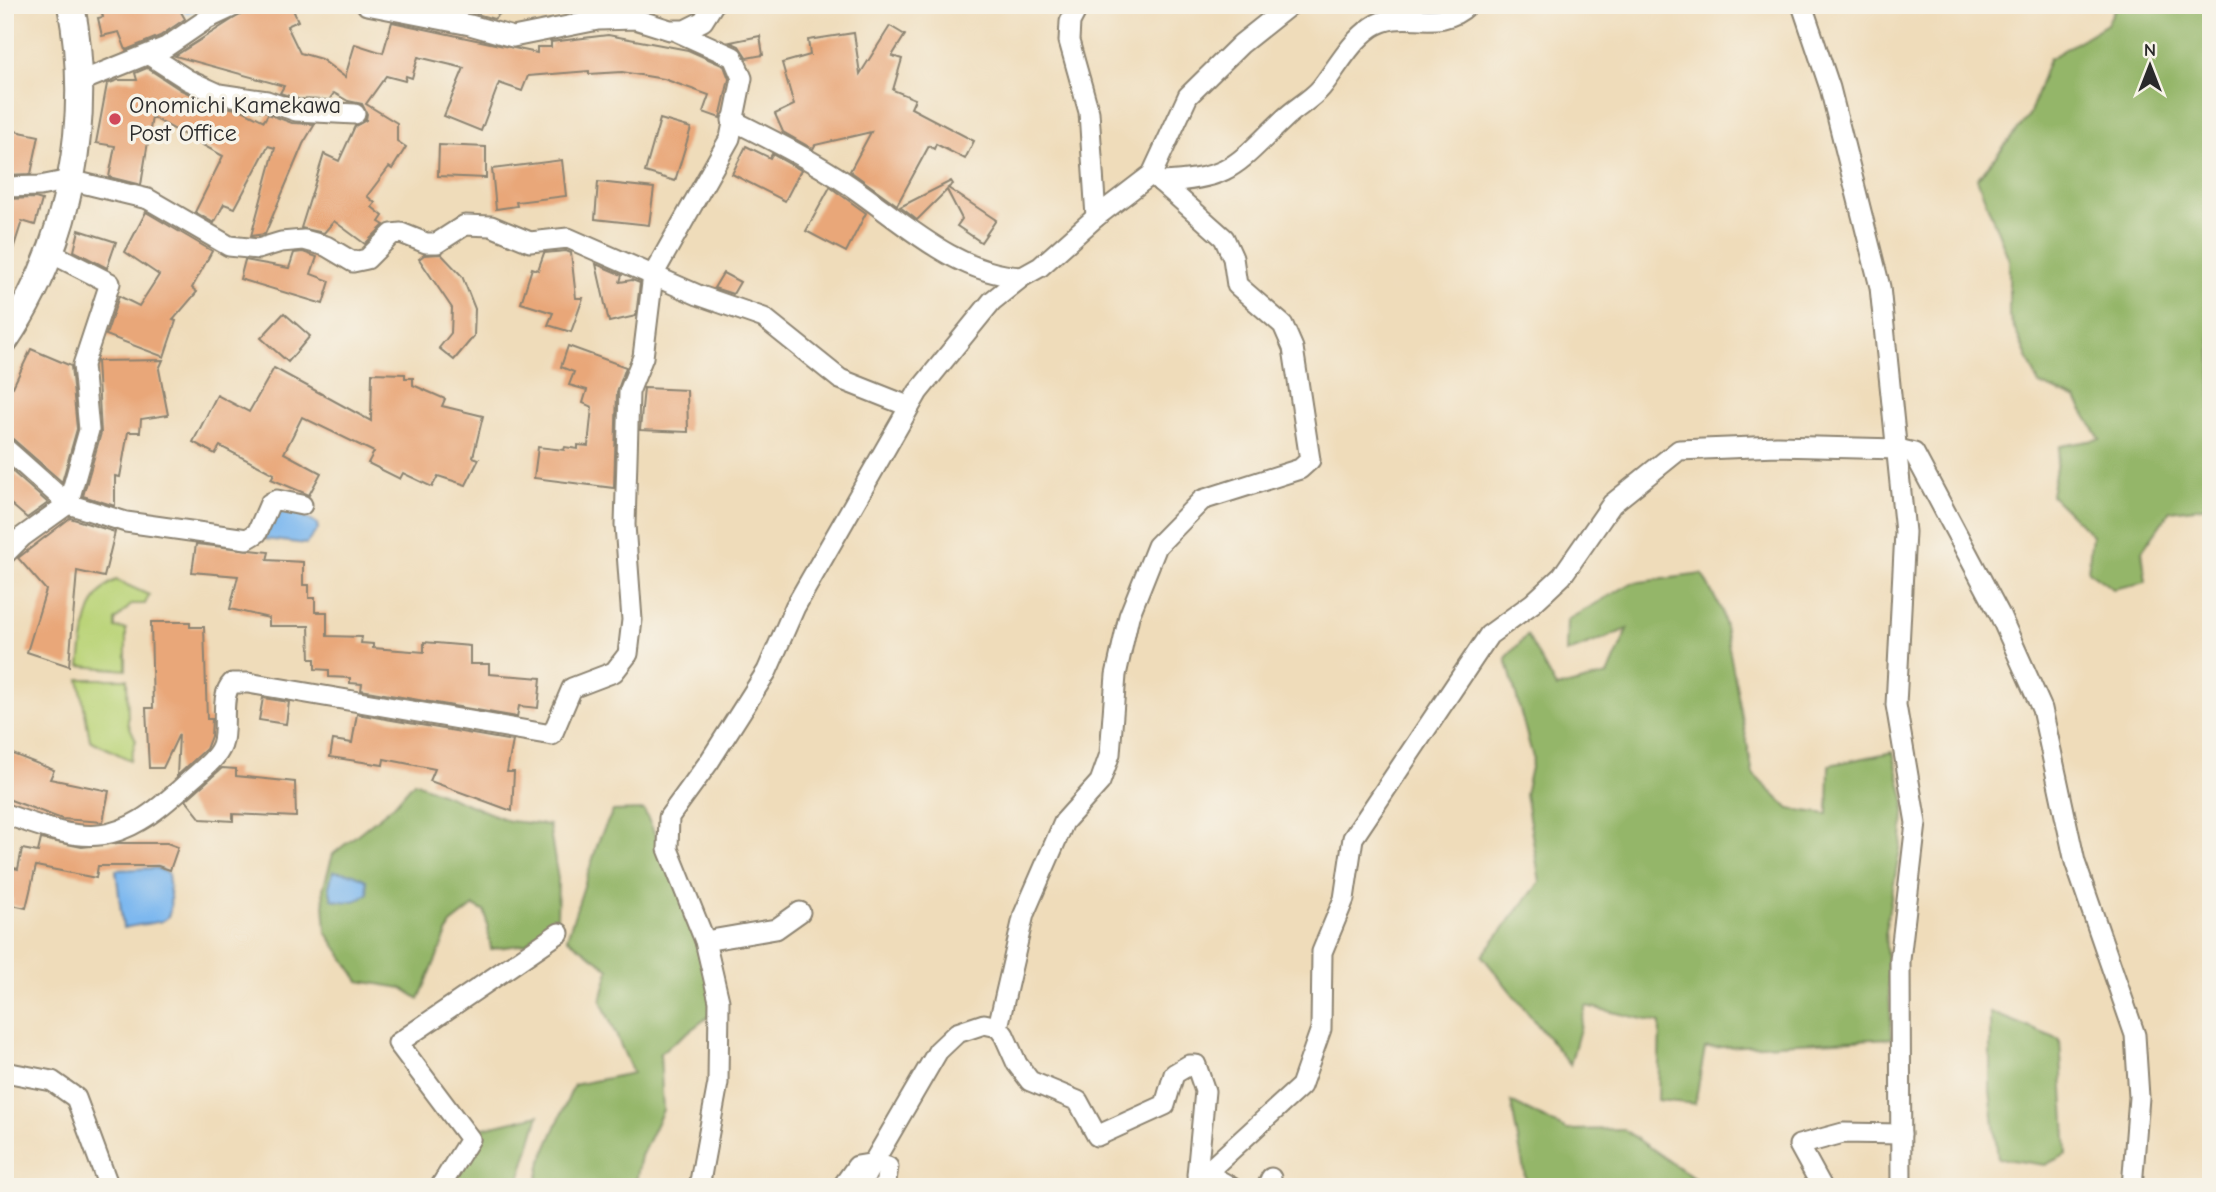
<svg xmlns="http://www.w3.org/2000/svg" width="2216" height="1192" font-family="'Comic Neue',sans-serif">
<rect width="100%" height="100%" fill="#f7f3e8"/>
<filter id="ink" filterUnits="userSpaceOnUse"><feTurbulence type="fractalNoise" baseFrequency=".0143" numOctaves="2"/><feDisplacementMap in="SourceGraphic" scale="14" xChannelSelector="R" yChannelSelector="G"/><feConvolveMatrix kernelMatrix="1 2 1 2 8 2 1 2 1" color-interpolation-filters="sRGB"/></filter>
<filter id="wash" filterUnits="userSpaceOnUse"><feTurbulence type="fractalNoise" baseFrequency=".00686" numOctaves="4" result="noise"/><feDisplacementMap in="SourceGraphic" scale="28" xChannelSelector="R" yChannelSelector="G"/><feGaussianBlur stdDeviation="1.57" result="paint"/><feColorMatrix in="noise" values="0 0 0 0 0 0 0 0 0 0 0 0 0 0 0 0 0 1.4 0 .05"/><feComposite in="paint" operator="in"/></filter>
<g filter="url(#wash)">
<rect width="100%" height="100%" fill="#efdcba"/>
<g fill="#bbd479" stroke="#738052" stroke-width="2">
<path d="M116,580L149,595L145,604H132L115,621V628L126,629V670L80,666C83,637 86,594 116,580Z"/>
<polygon points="79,679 127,679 128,723 136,740 130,760 90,740"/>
</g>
<g fill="#94b669" stroke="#60704a" stroke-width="2">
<polygon points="2117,5 2211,5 2211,506 2170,511 2142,551 2146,582 2113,589 2088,571 2092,535 2051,495 2060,446 2100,439 2076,399 2039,384 2009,316 2009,260 1977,179 2029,116 2049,59 2107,24"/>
<polygon points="1702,574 1722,611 1753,774 1789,809 1828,814 1829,765 1893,752 1905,802 1902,839 1885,931 1892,1038 1705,1048 1695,1104 1658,1100 1660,1023 1586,1006 1570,1065 1482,956 1540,882 1525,794 1533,758 1506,658 1527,635 1556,688 1608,675 1628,629 1566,653 1567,620 1632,583"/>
<polygon points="414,782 509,821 549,825 558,879 557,918 526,944 491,949 485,912 474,906 451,924 419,999 402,988 359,981 326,932 323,889 333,854 394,805"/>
<polygon points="644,810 684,898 705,956 712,1014 660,1053 663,1110 641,1156 635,1187 536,1187 541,1161 574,1085 633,1073 601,1001 609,969 567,938 600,837 613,811"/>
<polygon points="1990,1012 2060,1040 2067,1154 2045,1165 1998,1158 1990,1091"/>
<polygon points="1511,1102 1567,1130 1623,1129 1695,1179 1697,1187 1527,1187"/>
<polygon points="539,1115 517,1187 445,1187 475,1130"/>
</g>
<g fill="#7db8ef" stroke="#54728d" stroke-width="2">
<polygon points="279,509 296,512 317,524 318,529 306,544 264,539"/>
<path d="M156,868L168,873C174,932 172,917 123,928L116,870Z"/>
<path d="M333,871L354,874L366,880L368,893C358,903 344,903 332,899L329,887Z"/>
</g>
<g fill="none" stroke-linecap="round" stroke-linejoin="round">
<polyline stroke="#7db8ef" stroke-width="7" points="187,10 204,5"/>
</g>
<g id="blocks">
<g fill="#e9a779">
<polygon points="100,5 177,5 185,19 160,36 126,50 119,32 102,36 98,18 103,17"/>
<polygon points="255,5 291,5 298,21 287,26 300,53 321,59 345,77 355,44 383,53 392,22 537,53 537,47 551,47 551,42 608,35 688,50 724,66 729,79 720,118 703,112 709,95 664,79 622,72 589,74 589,71 528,76 522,91 499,83 481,131 444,116 464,68 418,57 412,78 406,76 405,81 386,76 366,104 397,123 397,141 406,147 392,169 389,167 367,196 375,203 372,207 383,216 379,222 384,225 365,244 334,221 324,233 301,228 324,154 339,161 355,126 366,120 367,114 362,104 348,101 334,93 329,100 298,99 280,93 284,86 175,56"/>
<polygon points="445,5 510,5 494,19"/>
<polygon points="890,26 905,35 892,56 902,59 893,90 915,99 911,108 974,141 965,159 936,144 934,149 929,146 897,205 850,171 871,132 815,145 813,149 783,132 775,114 794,105 782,63 810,55 808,40 854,33 860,74"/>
<polygon points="760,36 763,55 747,58 739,46 730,42"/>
<polygon points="147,68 181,90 214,105 242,110 264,121 268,114 292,123 315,124 303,144 265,234 251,236 275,148 268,146 235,208 224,204 214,223 195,212 223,156 152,117 141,185 109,177 115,146 96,143 107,84 118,80 137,80 135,73"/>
<polygon points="660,119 691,128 675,181 645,172"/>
<polygon points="15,131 39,136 31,174 5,175"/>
<polygon points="439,145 486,147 486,178 438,176"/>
<polygon points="746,146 770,158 772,154 801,170 785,201 732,174"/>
<polygon points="562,160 566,196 516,202 517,206 496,209 492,169"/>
<polygon points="951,181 953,184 948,188 996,220 981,242 957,226 962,219 947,190 917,220 900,207"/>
<polygon points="598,182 654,188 649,225 595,219"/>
<polygon points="830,187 866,213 846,252 806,231"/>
<polygon points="35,198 42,200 35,225 22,221 9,262 5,261 5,199"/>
<polygon points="146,212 212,251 192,288 197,292 173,320 176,321 164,357 106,335 119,296 139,306 159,275 125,252"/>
<polygon points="79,230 116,242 107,268 74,251"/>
<polygon points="566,251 571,253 576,298 583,298 571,332 548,325 553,313 521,303 532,268 538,270 544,253"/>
<polygon points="303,252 317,257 311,274 330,281 323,304 240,279 245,260 289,268 294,253"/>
<polygon points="441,254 462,276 475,309 474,336 454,360 439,348 451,333 452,308 419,259 424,255"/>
<polygon points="596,264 622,275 620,282 632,280 640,283 636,316 609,322"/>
<polygon points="723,273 740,282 733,294 714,288"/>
<polygon points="284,313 310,336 288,362 261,338"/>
<polygon points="568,346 626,367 617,392 614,488 534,478 538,447 564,450 565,447 578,449 578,445 588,446 592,407 583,403 587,390 569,385 574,372 561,367"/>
<polygon points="31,349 71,366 77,429 62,482 13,439 5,436 5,383 13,387"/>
<polygon points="163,360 159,369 168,415 141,419 140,432 128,432 120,477 115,476 115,506 83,496 101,433 97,361"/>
<polygon points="274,368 371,421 372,373 405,374 405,378 413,378 413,385 445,399 442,406 483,416 473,457 479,459 466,485 438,476 432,487 403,473 400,479 368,463 374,452 302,417 284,453 321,473 309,495 271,479 274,474 220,446 215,454 193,442 217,395 249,412"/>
<polygon points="644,388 687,390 688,432 640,430"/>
<polygon points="5,465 48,503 27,518 5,499"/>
<polygon points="70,518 115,532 104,577 77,571 69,666 27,652 46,590 18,558"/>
<polygon points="196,544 269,552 267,560 303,562 303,585 309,585 309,598 315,598 315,612 327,612 327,636 362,637 361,643 373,644 373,648 424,652 424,642 470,646 470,664 489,664 489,674 541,678 538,708 519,706 517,717 361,690 362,684 350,683 350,678 329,677 329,670 315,669 315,659 310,659 309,626 269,626 269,618 230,609 238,576 192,572"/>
<polygon points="151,622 190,622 190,627 204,627 207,719 212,719 211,736 206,749 177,776 179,734 163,768 149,768 146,708 153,708"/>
<polygon points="263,698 289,702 286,724 259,720"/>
<polygon points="357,714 513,741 507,772 514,772 512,811 430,781 435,769 384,759 383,765 330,757 333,740 352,743"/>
<polygon points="5,751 54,770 50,779 109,791 103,822 62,819 5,798"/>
<polygon points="222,768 236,769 236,776 295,782 296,817 233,814 233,821 201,819 186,800"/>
<polygon points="41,839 82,847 118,843 167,843 178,847 170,870 158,866 98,866 96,878 36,866 26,908 12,905 13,899 5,897 5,866 18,869 22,849 38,852"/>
</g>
</g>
</g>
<g filter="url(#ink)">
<use href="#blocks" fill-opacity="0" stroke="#8d8472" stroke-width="2"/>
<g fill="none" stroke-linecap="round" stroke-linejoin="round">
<defs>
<g id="minor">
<polyline points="367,5 470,25 513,37 598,20 635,19 670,30 685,30 703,21 713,5"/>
<polyline points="1079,5 1070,22 1069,41 1089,112 1096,217"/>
<polyline points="1802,5 1830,88 1880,287 1905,532 1896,705 1916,823 1900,960 1901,1187"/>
<polyline points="149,55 188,80 219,94 267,101 296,111 355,114"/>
<polyline points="79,82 166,47 207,19 237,5"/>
<path d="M732,120C772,140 812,160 849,185C902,221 955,274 1022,277"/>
<path d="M1161,182C1233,179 1236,164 1284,119C1295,108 1311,100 1321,88C1337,68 1350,42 1372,27C1403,6 1438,34 1468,5"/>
<polyline points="5,187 40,186 70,180 148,199 229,246 258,249 281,242 304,240 326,246 353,262 367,259 392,234 401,233 426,243 437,243 465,225 491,226 530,242 568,238 698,295 764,318 840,379 908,406"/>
<polyline points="5,448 68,504 126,522 247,539 257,533 270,503 277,500 302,505"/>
<polyline points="5,554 22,537 68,504 89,430 83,365 110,283 49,252"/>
<path d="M5,814C90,845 117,848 185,785C197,773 216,761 222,745C228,728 219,696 232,683H248L552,735L572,688L614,672L628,654L632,620L625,525L629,392L643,357L653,275L730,138L742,78L733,57L678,32"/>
<polyline points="705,941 776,929 800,912"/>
<polyline points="998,1027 1024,914 1064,822 1100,782 1110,754 1116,675 1129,616 1157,546 1202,500 1300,469 1310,460 1293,348 1283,325 1237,285 1233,258 1224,238 1152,174"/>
<polyline points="5,1072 52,1081 76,1098 109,1187"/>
<polyline points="1206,1173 1301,1086 1321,1029 1322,952 1344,899 1353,838 1489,635 1533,603 1562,576 1612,504 1679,450 1777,446 1898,449 1914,453 2000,615 2042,709 2075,862 2135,1035 2139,1097 2132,1187"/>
<polyline points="440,1187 470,1139 398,1043 559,933"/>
<polyline points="699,1187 718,1083 719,1001 705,941 668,849 669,817 709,762 767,671 795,607 918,392 992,301 1022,277 1040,267 1096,217 1152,174 1188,96 1241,44 1290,5"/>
<polyline points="842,1187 857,1166 875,1163 888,1167 885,1187"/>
<polyline points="859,1187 938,1051 957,1033 984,1024 998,1027 1004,1035 1017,1064 1030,1081 1078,1101 1097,1136 1165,1105 1174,1074 1189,1065 1196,1065 1205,1091 1197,1175 1206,1173 1231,1187"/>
<polyline points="1267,1187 1271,1178"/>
<polyline points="1822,1187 1799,1145 1843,1133 1901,1134"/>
</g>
<path id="secondary" d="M5,340C70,243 93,120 71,5"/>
</defs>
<use href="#minor" stroke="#8d8472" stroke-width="23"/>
<use href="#secondary" stroke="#8d8472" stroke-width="30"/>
<use href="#minor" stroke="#fff" stroke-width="19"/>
<use href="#secondary" stroke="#fff" stroke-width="26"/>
</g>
</g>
<circle fill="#d1495b" stroke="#f7f3e8" stroke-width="2.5" cx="115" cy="119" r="7"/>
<g text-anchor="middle" stroke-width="7" stroke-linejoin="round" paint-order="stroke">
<g font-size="24" fill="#2b2b2b" stroke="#f7f3e8" text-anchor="start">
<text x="129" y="113">Onomichi Kamekawa<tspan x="129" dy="28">Post Office</tspan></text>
</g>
</g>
<rect width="2216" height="1192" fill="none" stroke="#f7f3e8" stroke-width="28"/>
<g transform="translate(2150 66)" stroke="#f7f3e8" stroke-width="5" paint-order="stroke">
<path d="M0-5L12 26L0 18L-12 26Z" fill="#2b2b2b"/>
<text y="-10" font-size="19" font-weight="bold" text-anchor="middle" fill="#2b2b2b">N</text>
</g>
</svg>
